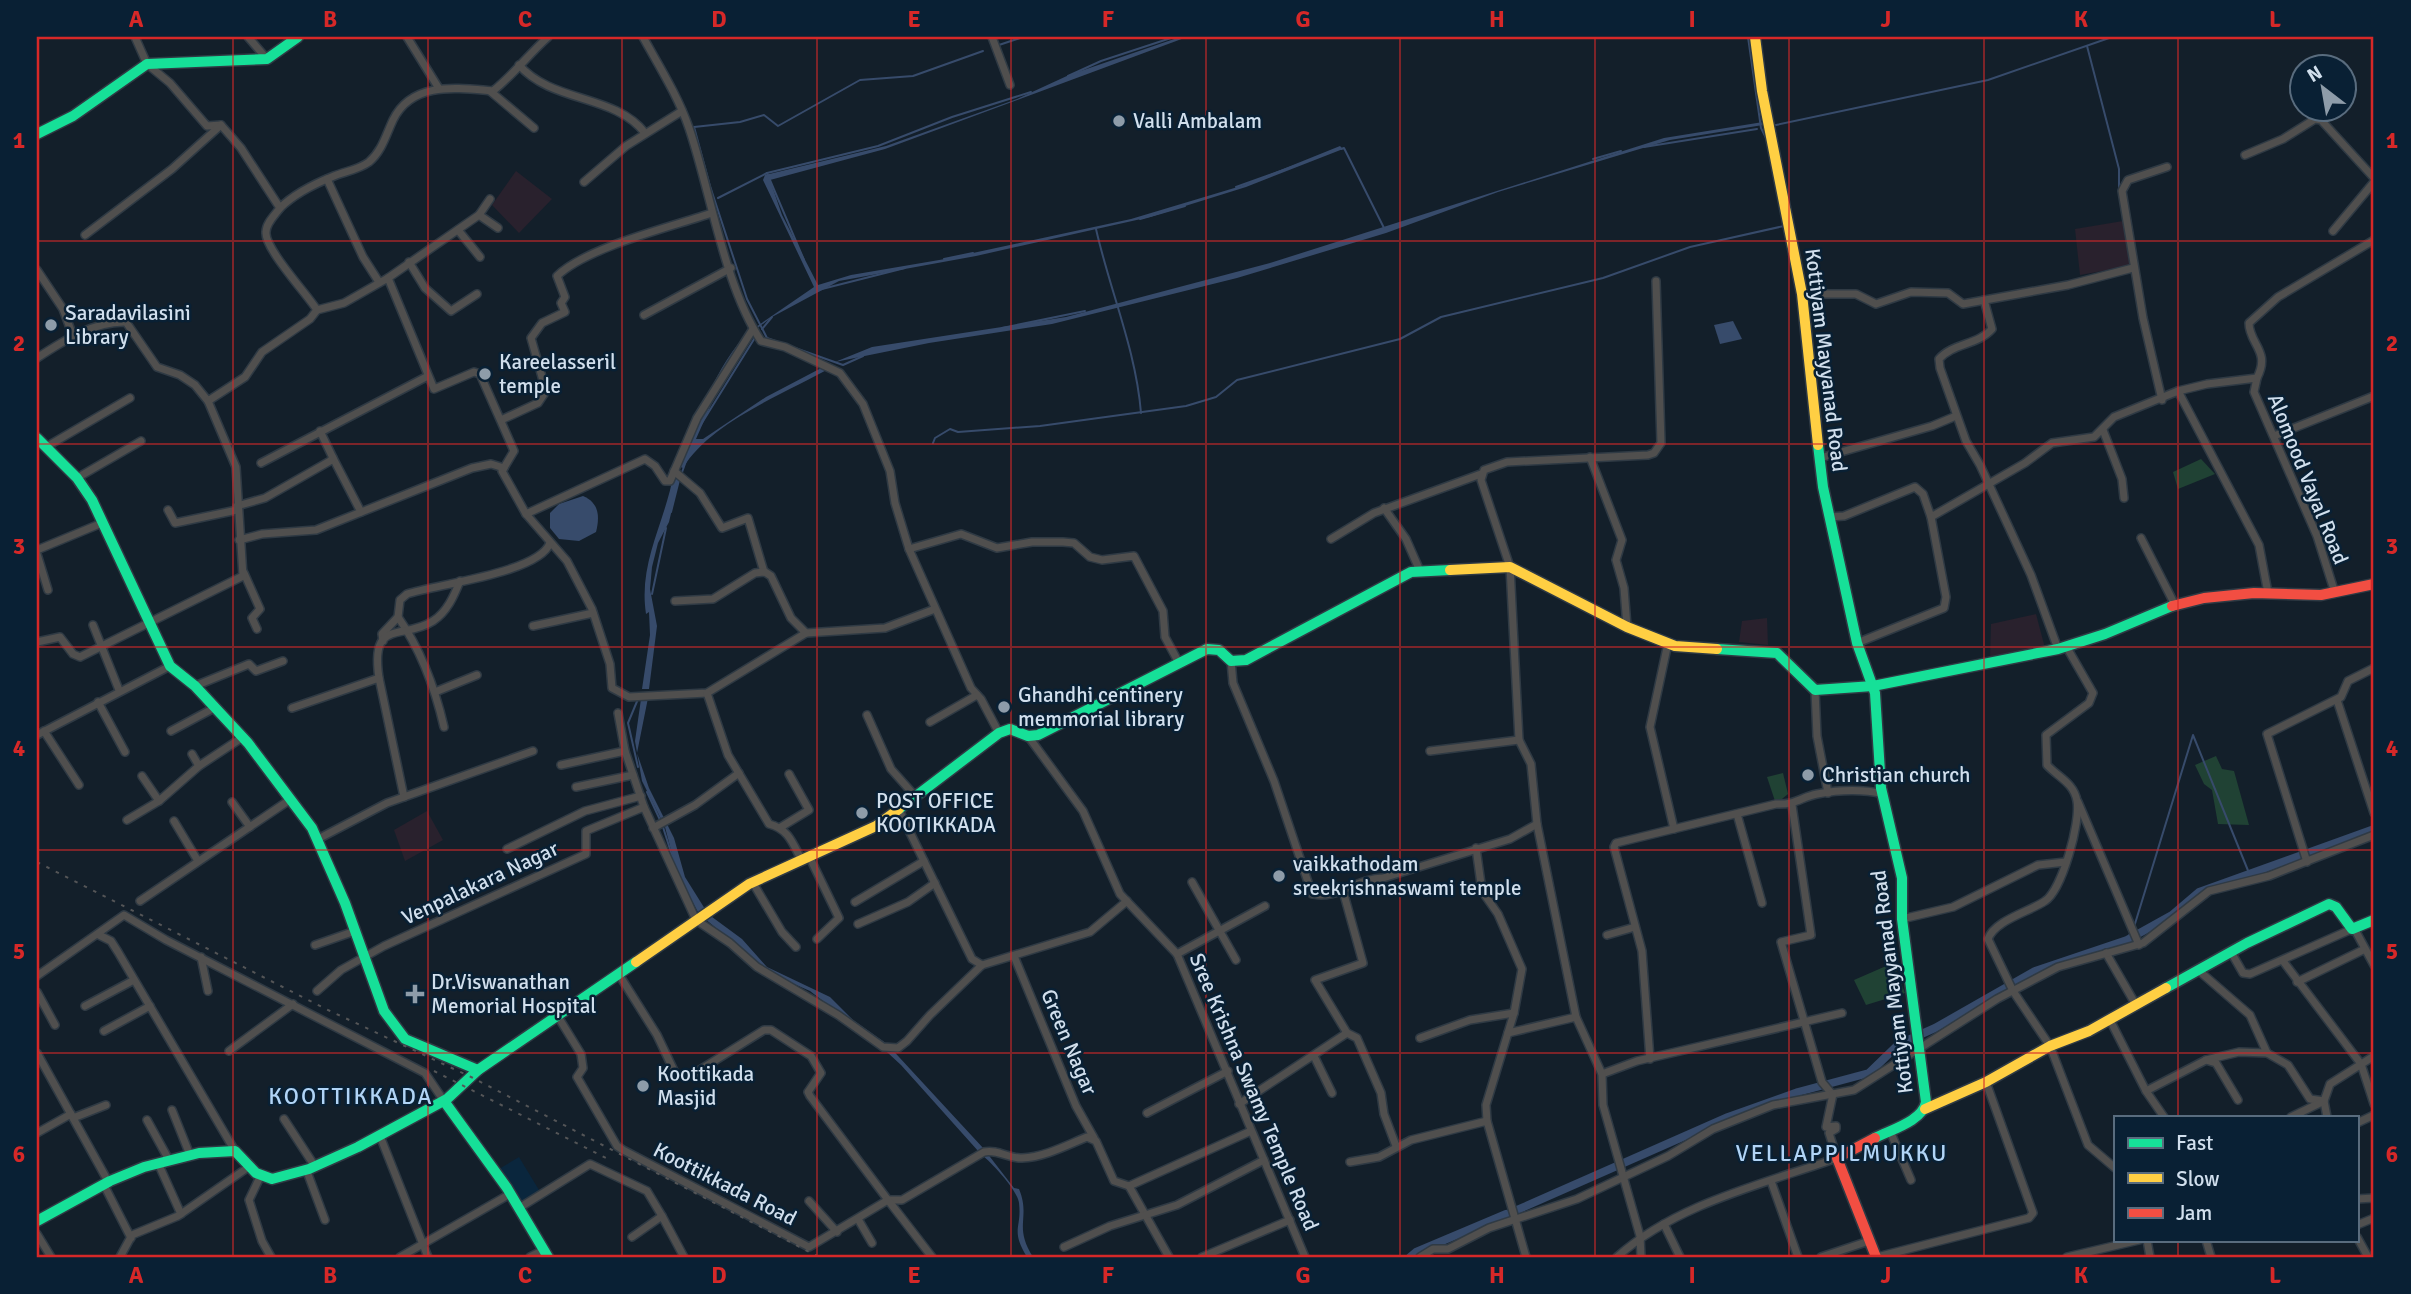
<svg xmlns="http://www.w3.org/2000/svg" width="2411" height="1294" font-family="Signika,sans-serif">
<rect width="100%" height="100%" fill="#131f2a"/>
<polygon fill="#0a263d" points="519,1157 539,1190 520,1203 499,1169"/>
<g fill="#29212d">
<polygon points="516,171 552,199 519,233 492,205"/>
<polygon points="2123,221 2130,266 2080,275 2075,229"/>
<polygon points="2036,614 2045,648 1990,658 1991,624"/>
<polygon points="1767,618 1768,645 1739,642 1742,621"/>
<polygon points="427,811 443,840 405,861 394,830"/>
</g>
<g fill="#204234">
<polygon points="2201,459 2215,474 2178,489 2173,472"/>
<polygon points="2216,756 2222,769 2234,771 2249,825 2218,824 2212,790 2204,784 2195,765"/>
<polygon points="1783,773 1788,794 1776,804 1767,777"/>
<polygon points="1893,963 1905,993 1866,1005 1854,980"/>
</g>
<g fill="#374b6b">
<polygon points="1180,37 1187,37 885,149 770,180 782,215 818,285 851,275 945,259 1131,219 1241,186 1340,146 1343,149 1246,187 1150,217 976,256 839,281 772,317 755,330 753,329 814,287 763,180 765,175 886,146 1017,99 1069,75"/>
<polygon points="1763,122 1763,125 1670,140 1633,151 1498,192 1386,233 1237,278 1052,324 929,343 835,362 872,347 1066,317 1270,263 1664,138"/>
<polygon points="1733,321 1742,339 1720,344 1714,325"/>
<path d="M750,331L723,378L696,439H703L766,397L827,365L832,367C786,393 710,422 683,468L678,466C696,424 716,363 750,331Z"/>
<path d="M674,471H681L669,522L658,543L652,567L650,589L657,626L649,689H642L650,635L649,612L646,614C638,561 666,522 674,471Z"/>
<path d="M583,496C599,503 600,516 596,532L579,541L559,539L550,528V513L559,504Z"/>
<polygon points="642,692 649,693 637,753 649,788 674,838 685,877 705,909 699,914 677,873 665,827 642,781 635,741"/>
<polygon points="708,914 742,939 767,967 830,997 853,1020 887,1044 984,1149 979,1152 901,1065 875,1041 810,991 771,974 704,918"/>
<path d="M987,1153L1014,1188L1019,1189C1031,1218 1013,1226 1033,1257H1027C1010,1229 1022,1229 1019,1203C1018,1191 992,1163 982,1155Z"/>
</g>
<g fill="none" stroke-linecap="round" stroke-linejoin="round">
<g stroke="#374b6b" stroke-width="2">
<polyline points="1748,37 1761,128 1766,138"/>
<polyline points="999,45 1023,37"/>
<polyline points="2087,46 2119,169 2119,191"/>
<polyline points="1068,76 1101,61 1174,37"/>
<polyline points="1776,125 1988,80 2112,37"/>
<polyline points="1644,147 1757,129"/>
<polyline points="1341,149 1344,148 1384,228"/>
<polyline points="1593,159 1621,151"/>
<polyline points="767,173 804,260"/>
<polyline points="1236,187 1300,164"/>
<polyline points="718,198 767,173 878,146 952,117 1031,92"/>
<polyline points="1140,219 1185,206"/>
<path d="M1096,229C1110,291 1136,350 1141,413"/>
<polyline points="944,259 973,253"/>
<polyline points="2135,289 2138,307"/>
<polyline points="818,290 905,268"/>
<polyline points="1002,328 1085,311"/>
<polyline points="762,329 772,317"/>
<polyline points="863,356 843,365 767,338 747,299 710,186 694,127 740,122 764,115 778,126 860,80 913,76 983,51"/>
<polyline points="700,426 756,336"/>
<polyline points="933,443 935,438 950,429 958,432 1040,426 1186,406 1216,397 1237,380 1400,339 1441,317 1603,278 1690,247 1784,226"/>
<polyline points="681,475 686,461"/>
<polyline points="671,512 679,480"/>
<polyline points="652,594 666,528"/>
<polyline points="638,699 628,723 638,767"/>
<polyline points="647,792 661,822"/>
<polyline points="663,827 675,865"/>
<polyline points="2134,927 2193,735 2249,873"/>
<polyline points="2127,940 2131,932"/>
</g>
<g stroke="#374b6b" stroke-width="8">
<polyline points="1517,1210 1728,1117 1798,1092 1869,1073 1899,1044 1935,1028 2035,971 2127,940 2172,915 2199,892 2374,829"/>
<polyline points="1410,1257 1416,1252 1506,1214"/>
</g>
<defs>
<g id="street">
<path d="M135,37L147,64L170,83L207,126L221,125L241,148L280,208C295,193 314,184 334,176C346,171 358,170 369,162C382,151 386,135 393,120C412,81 457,88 493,91C514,74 528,55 548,37"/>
<polyline points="248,37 267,59"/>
<polyline points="407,37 438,87"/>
<path d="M643,37C659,66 678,96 689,128C711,193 724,285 761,341L785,347L840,373L863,404L890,471L895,503L909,549L971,688L981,699L999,733"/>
<polyline points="992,37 1010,85"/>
<path d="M519,65C552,103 615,94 645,133"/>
<polyline points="490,91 534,128"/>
<polyline points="2245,155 2283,139 2315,119 2321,120 2374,178"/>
<polyline points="327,179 363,257 379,282"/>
<polyline points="584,182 626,146 682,111"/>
<path d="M280,208C275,215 266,223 266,232C264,248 307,294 317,310"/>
<polyline points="479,215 498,228"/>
<polyline points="458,230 480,257"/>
<polyline points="2333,231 2374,182"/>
<polyline points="85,235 172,169 221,125"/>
<polyline points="409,262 425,288 451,311 477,294"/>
<polyline points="37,270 63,309 73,336"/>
<polyline points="388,278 479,215 490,199"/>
<polyline points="1802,294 1856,294 1876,304 1911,292 1948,293 1963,304 2068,285 2133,268"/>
<path d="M1984,300L1992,329C1978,345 1953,343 1939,359L1940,368L1966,441L1980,465L2031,575L2058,649"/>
<polyline points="644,315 731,268"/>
<path d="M37,358C63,341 94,321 126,322L157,367L180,375L195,385L208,401L245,377L262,352L310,319L317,310L344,303L388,278L434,389L474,372L480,374L514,451L502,471L526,514L567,561L579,584L592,609L610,664L612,688L629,697L707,693L806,633L885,628L935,609"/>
<polyline points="2257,378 2254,392 2317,536 2335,593"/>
<polyline points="2178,391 2259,545 2268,593"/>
<polyline points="2162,400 2143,318 2122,191 2128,180 2167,167"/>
<path d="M501,420L538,403L546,391L531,338L542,323L565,312L561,303L565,297L557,276C587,247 671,227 712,213"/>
<polyline points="2103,430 2122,479 2124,498"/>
<polyline points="2274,436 2374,396"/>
<polyline points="46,447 130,398"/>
<polyline points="1590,457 1622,540 1616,560 1624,588 1627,627"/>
<polyline points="333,458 361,512"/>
<polyline points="1820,458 1932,426 1956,416"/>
<polyline points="261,463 428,376"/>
<polyline points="674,471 700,493 722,528 748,518 764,572"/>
<polyline points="77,478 141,441"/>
<polyline points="237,506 265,498 330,461 333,458 320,431"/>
<polyline points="1384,508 1406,539 1420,571"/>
<polyline points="168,510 175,523 237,510"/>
<polyline points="526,514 645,459 655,466 665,481 670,481 697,418 753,329"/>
<path d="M1829,517L1844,516L1915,487L1923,494L1931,517L2025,463L2052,443L2094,437L2114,417L2178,391L2207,384L2257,378C2271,351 2249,344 2249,323L2278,297L2374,240"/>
<polyline points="2141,538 2175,605"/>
<polyline points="1331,539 1374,513 1481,474"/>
<polyline points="239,540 262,534 316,530 472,468 491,464 504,468"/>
<polyline points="909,549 961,534 997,548 1032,542 1063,542 1074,543 1090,557 1102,560 1134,556 1163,611 1165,637 1179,663"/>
<polyline points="37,550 102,523"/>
<polyline points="37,554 48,590"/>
<polyline points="244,573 260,609 252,618 257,629"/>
<polyline points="675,601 713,599 755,573 765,572 771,576 791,618 806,633"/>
<path d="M398,617C421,650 435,688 444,727"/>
<polyline points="93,625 119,690"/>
<polyline points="533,626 593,613"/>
<path d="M383,641L382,634L398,617L400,600L407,594C437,584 539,573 550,543"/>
<polyline points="37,642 60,637 73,654 80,657 243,576 236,467 208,401"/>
<polyline points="1668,643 1650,727 1674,829"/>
<polyline points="1857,643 1944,608 1946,597 1931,517"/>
<path d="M2066,646L2093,693L2089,703L2046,735L2047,765C2058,777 2074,783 2077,801C2081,822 2062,890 2045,901C2029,912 1995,920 1988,939L2013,991L2050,1046L2088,1145L2115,1168"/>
<path d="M1231,661L1233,683L1274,781L1312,894C1337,900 1358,878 1383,878L1510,839L1537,824"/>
<path d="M379,678C370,617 402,641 433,621C447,612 454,596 460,581"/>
<polyline points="195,686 249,664 256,671 283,661"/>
<polyline points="1815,690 1817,736 1828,793"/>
<polyline points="435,692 477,675"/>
<path d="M707,693L728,755L769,824C789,829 793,844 802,861"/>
<polyline points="2337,700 2374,813"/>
<polyline points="98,702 125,752"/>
<polyline points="292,708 379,678 404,797"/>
<polyline points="618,713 625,751 644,807 696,920 730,943 757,967 838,1015 883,1047 898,1048 907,1041 930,1015 982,965 1090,932 1127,901"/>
<polyline points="867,715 891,769 915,796"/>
<polyline points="930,722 977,695"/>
<polyline points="44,731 79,785"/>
<polyline points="171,731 216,707"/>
<polyline points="37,735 170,666"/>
<polyline points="1028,736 1083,811 1120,894 1177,954 1305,1257"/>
<polyline points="1430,751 1519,740"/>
<polyline points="192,754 199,766"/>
<polyline points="561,765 625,751"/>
<polyline points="142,776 159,801"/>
<polyline points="576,787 633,775"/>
<polyline points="232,802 250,827"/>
<polyline points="2078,802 2139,945"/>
<polyline points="1792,805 1811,935 1781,942 1822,1082 1832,1094"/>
<polyline points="898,808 972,959 982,965"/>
<polyline points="1737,814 1762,903"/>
<polyline points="127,820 159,801 199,766 243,737"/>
<polyline points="174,821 198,861"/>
<polyline points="781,827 809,810 789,774"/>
<polyline points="653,828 695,805 739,773"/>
<polyline points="318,839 387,803 533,751"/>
<polyline points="1476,848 1482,891 1498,914 1522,969 1514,1013 1486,1105 1487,1121"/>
<polyline points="507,849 585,811 641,796"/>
<polyline points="810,858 839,918 817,939"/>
<polyline points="2307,862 2267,734 2341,697 2348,681 2374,668"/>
<polyline points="1192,882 1236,960"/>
<polyline points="753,883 782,932 796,947"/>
<polyline points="1343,891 1363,963 1315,980 1347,1033 1357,1038 1381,1093 1384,1114 1396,1146"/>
<polyline points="140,901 291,799"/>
<polyline points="855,902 924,861"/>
<polyline points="1902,919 1953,907 2038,865 2066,862"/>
<polyline points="858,924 908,902 935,883"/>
<polyline points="2355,930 2374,965"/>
<polyline points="99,935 111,941 118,952 235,1151"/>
<polyline points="1607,935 1635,927"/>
<polyline points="315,945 355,931"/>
<polyline points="2231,952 2243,973 2250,974 2352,929"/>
<polyline points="2106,953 2136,1005"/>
<polyline points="1177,954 1265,906"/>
<polyline points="1014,956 1076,1106 1094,1138"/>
<polyline points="201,957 208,991"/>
<polyline points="2283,961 2361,1064 2374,1104"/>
<polyline points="2198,970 2250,1015 2267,1053 2288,1065 2310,1099 2324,1101 2327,1117"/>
<path d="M618,973L657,1035L676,1075L690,1076L764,1030H771L811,1056L821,1073L808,1092L810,1096L888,1200H902L984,1152C998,1149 1009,1159 1022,1158C1045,1157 1067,1145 1087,1137L1096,1141L1114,1181L1129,1186L1251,1131"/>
<polyline points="37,976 124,915 166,940 425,1073 444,1101"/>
<polyline points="2297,982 2363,950"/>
<polyline points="317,991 341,970 384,946 586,854 586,831 644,807"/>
<polyline points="37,992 55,1025"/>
<polyline points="85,1006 134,980"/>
<polyline points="557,1015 581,1054 583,1068 577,1077 617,1146 623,1150 809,1247 888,1200 932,1257"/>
<polyline points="2110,1020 2146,1091 2164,1117"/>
<polyline points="104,1031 150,1006"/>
<polyline points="1508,1033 1576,1017"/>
<polyline points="1420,1038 1470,1020 1514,1013"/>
<polyline points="229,1051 293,1004"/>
<polyline points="37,1053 109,1183"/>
<polyline points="1314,1056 1332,1093"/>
<path d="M1650,1059L1642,951L1614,847L1616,843L1776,804C1796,805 1801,797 1817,794C1839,790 1862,789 1883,794"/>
<polyline points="2206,1060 2239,1052 2267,1053"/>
<polyline points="1602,1074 1637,1061 1842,1013"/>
<polyline points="2146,1091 2206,1060 2216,1063 2238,1100"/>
<polyline points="1239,1104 1347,1033"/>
<polyline points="172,1110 190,1155"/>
<polyline points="1147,1113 1228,1071"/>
<polyline points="2291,1117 2324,1101 2330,1084 2374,1056"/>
<polyline points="73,1118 106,1105"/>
<polyline points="284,1119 314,1165"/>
<polyline points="147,1120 169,1160"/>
<polyline points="2357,1123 2374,1115"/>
<polyline points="1890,1131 1911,1180"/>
<polyline points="37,1133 71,1114"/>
<polyline points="380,1136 428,1257"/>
<polyline points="1350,1162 1379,1157 1411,1140 1487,1121 1526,1257"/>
<polyline points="158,1163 181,1214"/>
<polyline points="306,1169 325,1220"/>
<polyline points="260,1177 249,1200 262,1241 271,1257"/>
<polyline points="1771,1181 1798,1257"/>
<polyline points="104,1185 131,1238"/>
<polyline points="1129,1186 1169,1257"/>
<polyline points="2357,1199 2374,1198"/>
<polyline points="809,1201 837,1232"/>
<polyline points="519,1208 590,1164 647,1191 662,1216"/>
<polyline points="858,1219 872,1243"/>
<polyline points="1664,1224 1680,1257"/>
<polyline points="2357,1225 2374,1218"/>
<polyline points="37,1234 51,1257"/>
<polyline points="632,1237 662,1216 684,1257"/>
<polyline points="2357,1237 2368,1257"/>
<polyline points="2147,1240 2150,1257"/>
<polyline points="2206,1240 2211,1257"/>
<polyline points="1064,1247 1110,1226 1177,1205 1264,1160"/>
<polyline points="120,1257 132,1235 178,1216 250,1166"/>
<polyline points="400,1257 510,1194"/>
<polyline points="530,1257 544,1250"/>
<polyline points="1202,1257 1290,1220"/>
<polyline points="1420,1257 1433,1249 1448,1249 1489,1228 1577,1199 1668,1156 1713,1129 1773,1105 1854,1090 1997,999 2058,967 2143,943 2209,891 2269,876 2374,835"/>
<path d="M1617,1257C1676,1204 1763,1184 1837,1158L1829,1133L1836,1129V1126L1826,1127L1833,1094"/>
<polyline points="1641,1257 1640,1236 1603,1105 1602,1074 1576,1017 1537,824 1531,764 1519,740 1510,567 1481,480 1484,470 1507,462 1648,455 1654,453 1661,443 1656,281"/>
<polyline points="1821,1257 1869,1241"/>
<polyline points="1877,1257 2029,1218 2033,1213 1986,1082"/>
<polyline points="2067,1257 2139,1240"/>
</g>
<g id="fast">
<polyline points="37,134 73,116 147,64 267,59 298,37"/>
<polyline points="37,438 77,478 92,500 170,666 195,686 248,743 312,828 345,903 384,1011 405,1039 478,1070"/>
<path d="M1818,445L1823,487L1857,643L1875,693L1881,788L1902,878V919L1926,1102C1923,1121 1890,1130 1875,1138"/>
<polyline points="1717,649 1777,653 1815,690 1873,686 2058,649 2105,634 2172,606"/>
<polyline points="899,809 999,733 1010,729 1028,736 1038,735 1207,649 1219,650 1231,661 1246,660 1411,572 1450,570"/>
<polyline points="2166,988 2247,943 2329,904 2336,907 2352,929 2374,920"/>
<polyline points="444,1101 507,1188 548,1257"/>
<polyline points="37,1221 110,1181 144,1167 199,1153 235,1151 256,1173 272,1179 309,1169 358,1147 447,1099 478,1070 636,962"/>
</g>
<g id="slow">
<polyline points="1755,37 1762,91 1802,294 1818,445"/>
<polyline points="1450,570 1510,567 1627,627 1675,646 1717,649"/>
<polyline points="636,962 749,884 876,826 899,809"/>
<polyline points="1925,1109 1986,1082 2050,1046 2089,1031 2166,988"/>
</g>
<g id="jam">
<polyline points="2172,606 2204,598 2254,593 2321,595 2374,584"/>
<polyline points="1875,1138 1837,1158 1876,1257"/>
</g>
</defs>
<use href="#street" stroke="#2f3a44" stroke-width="10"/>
<use href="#fast" stroke="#2f3a44" stroke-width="13"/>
<use href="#slow" stroke="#2f3a44" stroke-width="13"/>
<use href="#jam" stroke="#2f3a44" stroke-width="13"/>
<use href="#street" stroke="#504f4e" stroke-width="7"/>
<use href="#fast" stroke="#16e098" stroke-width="10"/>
<use href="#slow" stroke="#ffcf43" stroke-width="10"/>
<use href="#jam" stroke="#f24e42" stroke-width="10"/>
<g stroke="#545557" stroke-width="2" stroke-dasharray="3.5 7" stroke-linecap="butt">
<polyline points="37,862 328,1010 471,1077 819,1257"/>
<polyline points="434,1071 612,1161"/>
</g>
</g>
<path fill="none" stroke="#d62828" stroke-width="2" stroke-opacity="0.55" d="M233,37V1257M428,37V1257M622,37V1257M817,37V1257M1011,37V1257M1206,37V1257M1400,37V1257M1595,37V1257M1789,37V1257M1984,37V1257M2178,37V1117M37,241H2374M37,444H2374M37,647H2374M37,850H2374M37,1053H2374M2178,1240V1257"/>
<g fill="#8e9ca9" stroke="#092034" stroke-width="2.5">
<circle cx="1119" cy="121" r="7"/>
<circle cx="51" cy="325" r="7"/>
<circle cx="485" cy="374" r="7"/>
<circle cx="1004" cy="707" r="7"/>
<circle cx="1808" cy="775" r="7"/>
<circle cx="862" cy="813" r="7"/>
<circle cx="1279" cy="876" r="7"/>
<path d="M411.5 983.5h7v7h7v7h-7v7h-7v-7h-7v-7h7z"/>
<circle cx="643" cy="1086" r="7"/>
</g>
<g text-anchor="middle" stroke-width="5" stroke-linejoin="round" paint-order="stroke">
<g font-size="21" fill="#d1dfed" stroke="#092034" text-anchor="start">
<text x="1133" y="128">Valli Ambalam</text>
<text x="65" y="320">Saradavilasini<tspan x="65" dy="24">Library</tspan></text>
<text x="499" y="369">Kareelasseril<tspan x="499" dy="24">temple</tspan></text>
<text x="1018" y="702">Ghandhi centinery<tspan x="1018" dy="24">memmorial library</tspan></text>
<text x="1822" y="782">Christian church</text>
<text x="876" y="808">POST OFFICE<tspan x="876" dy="24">KOOTIKKADA</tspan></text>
<text x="1293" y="871">vaikkathodam<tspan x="1293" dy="24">sreekrishnaswami temple</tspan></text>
<text x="431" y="989">Dr.Viswanathan<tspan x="431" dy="24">Memorial Hospital</tspan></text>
<text x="657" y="1081">Koottikada<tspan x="657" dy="24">Masjid</tspan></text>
</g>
<g font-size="21" fill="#d1dfed" stroke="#092034">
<text transform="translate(1826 360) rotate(83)" y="7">Kottiyam Mayyanad Road</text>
<text transform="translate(2308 479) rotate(68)" y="7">Alomood Vayal Road</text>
<text transform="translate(480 883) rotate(-25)" y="7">Venpalakara Nagar</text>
<text transform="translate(1892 982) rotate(-97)" y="7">Kottiyam Mayyanad Road</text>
<text transform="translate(1069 1042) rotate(67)" y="7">Green Nagar</text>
<text transform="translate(1254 1092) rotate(67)" y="7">Sree Krishna Swamy Temple Road</text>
<text transform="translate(725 1184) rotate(27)" y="7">Koottikkada Road</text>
</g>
<g font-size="23" letter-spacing="2" fill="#b1d4f6" stroke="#092034">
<text x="351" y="1104">KOOTTIKKADA</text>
<text x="1842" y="1161">VELLAPPILMUKKU</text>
</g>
</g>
<rect width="2411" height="1294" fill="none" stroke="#092034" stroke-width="77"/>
<rect x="2114" y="1116" width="245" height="126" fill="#092034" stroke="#596c7e" stroke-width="2"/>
<rect x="2128" y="1138" width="35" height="10" fill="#16e098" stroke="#596c7e" stroke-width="2"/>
<text x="2176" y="1150" font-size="21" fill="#d1dfed">Fast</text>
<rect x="2128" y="1173" width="35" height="10" fill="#ffcf43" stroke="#596c7e" stroke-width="2"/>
<text x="2176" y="1186" font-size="21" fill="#d1dfed">Slow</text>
<rect x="2128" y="1208" width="35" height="10" fill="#f24e42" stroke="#596c7e" stroke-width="2"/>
<text x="2176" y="1220" font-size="21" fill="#d1dfed">Jam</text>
<g transform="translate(2323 88) rotate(329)"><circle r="33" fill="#092034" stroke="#596c7e" stroke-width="2"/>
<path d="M0-5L12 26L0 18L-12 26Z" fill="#8e9ca9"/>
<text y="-10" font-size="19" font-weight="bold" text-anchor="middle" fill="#d1dfed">N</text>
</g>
<rect x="38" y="38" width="2334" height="1218" fill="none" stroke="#d62828" stroke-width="2.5"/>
<g font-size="23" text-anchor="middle" font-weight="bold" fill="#d62828">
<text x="136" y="27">A</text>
<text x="330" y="27">B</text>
<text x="525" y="27">C</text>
<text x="719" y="27">D</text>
<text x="914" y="27">E</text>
<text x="1108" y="27">F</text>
<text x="1303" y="27">G</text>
<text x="1497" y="27">H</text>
<text x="1692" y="27">I</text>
<text x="1886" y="27">J</text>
<text x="2081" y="27">K</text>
<text x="2275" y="27">L</text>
<text x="19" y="148">1</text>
<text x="2392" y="148">1</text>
<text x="19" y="351">2</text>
<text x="2392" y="351">2</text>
<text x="19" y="554">3</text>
<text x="2392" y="554">3</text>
<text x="19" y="756">4</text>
<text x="2392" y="756">4</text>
<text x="19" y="959">5</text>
<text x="2392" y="959">5</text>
<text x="19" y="1162">6</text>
<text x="2392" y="1162">6</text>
<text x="136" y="1283">A</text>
<text x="330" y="1283">B</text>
<text x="525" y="1283">C</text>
<text x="719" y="1283">D</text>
<text x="914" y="1283">E</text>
<text x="1108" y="1283">F</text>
<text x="1303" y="1283">G</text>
<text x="1497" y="1283">H</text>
<text x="1692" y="1283">I</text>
<text x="1886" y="1283">J</text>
<text x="2081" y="1283">K</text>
<text x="2275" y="1283">L</text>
</g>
</svg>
